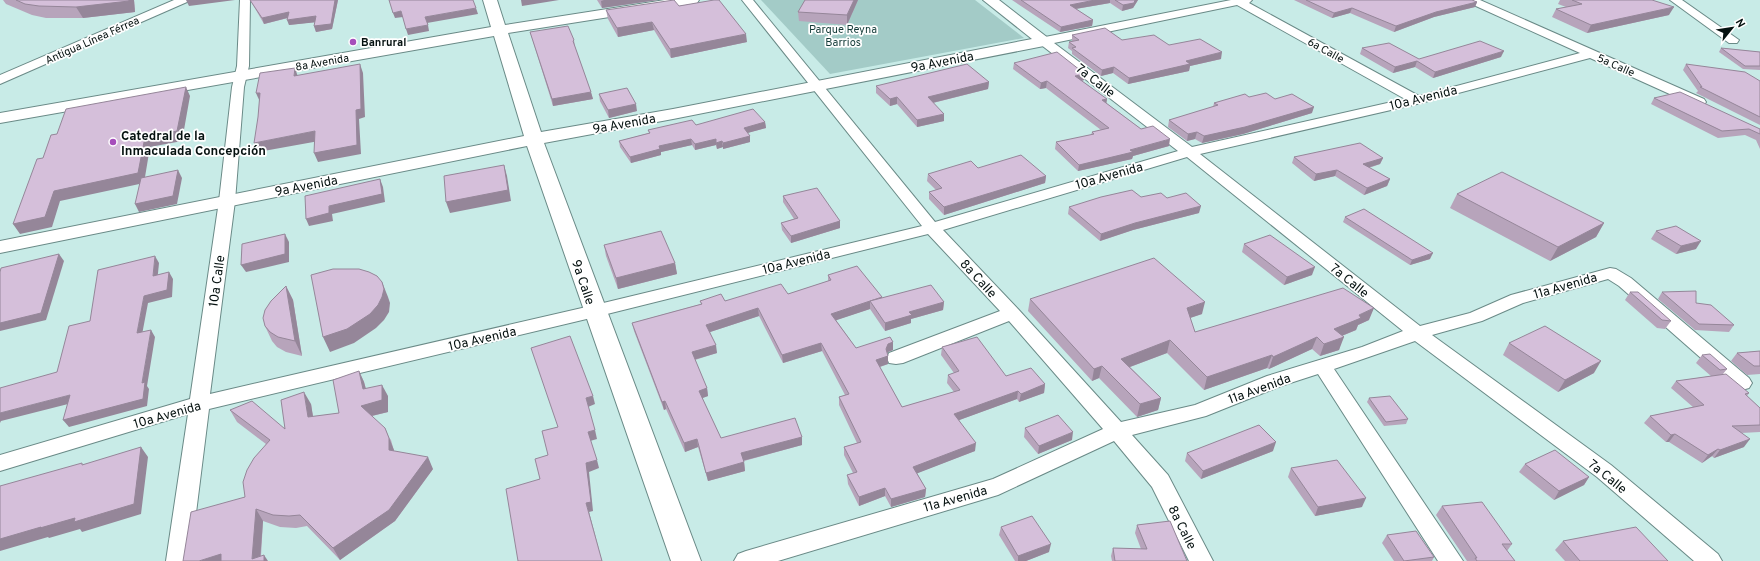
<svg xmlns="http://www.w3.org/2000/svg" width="1760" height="561" font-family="Overpass,sans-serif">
<rect width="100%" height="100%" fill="#c8ebe7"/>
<polygon fill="#a3cbc7" points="761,0 975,0 1024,38 830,74"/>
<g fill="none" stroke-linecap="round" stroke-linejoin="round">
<defs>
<g id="street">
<polygon points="174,0 188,0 187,2 0,84 0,75"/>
<path d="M240,0H250L249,66L244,87L235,201L210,394L595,305L922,226L742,0H753L935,222L1178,151L1040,44L1038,41L1040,38L1231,0H1252L1249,3L1419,96L1580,53L1467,2L1466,0H1480L1704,99L1706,102L1704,105H1694L1590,58L1417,104L1200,154L1420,326L1470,313L1511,295L1610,268L1616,269L1631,278L1749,378L1752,383L1749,388L1742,390L1735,388L1619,286L1608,279L1523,303L1482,321L1432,335L1611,465L1718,554L1722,561H1694L1597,477L1415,341L1334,369L1463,561H1438L1318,374L1281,386L1206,416L1132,435L1168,475L1213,561H1189L1152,487L1114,441L998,495L778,561H734L738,554L746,551L993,479L1103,429L1009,321L903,363L896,364L889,363L887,358L889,353L1000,311L928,234L595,317L209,409L190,561H166L188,414L0,471V455L190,399L219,201L232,87L237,66ZM1237,5L1405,99L1192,147L1054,43ZM1187,157L1403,331L1362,347L1267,376L1195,405L1121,422L1018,309L943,230Z"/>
<polygon points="1670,0 1682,0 1739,40 1737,43 1729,43"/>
</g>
<polygon id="secondary" points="483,0 497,0 505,25 665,0 699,0 697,3 692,4 508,33 541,132 673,109 1032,39 983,0 999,0 1052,41 1049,44 1044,46 673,119 544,143 701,561 671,561 527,146 0,253 0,241 524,136 494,36 0,123 0,113 491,27"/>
</defs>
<use href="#street" stroke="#6a8a87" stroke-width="2"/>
<use href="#secondary" stroke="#6a8a87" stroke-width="2"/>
<use href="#street" fill="#fff" fill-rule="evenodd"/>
<use href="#secondary" fill="#fff" fill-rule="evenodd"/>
</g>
<g fill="#b7a4bb">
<polygon points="3,0 134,0 135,12 83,18 46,18 32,15 6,4"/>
<polygon points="250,0 338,0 332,29 316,32 314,26 315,22 289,25 288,18 264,24"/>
<polygon points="597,0 658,0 602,8"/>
<polygon points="805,0 858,0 847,25 799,21 798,12"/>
<polygon points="1012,0 1138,0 1133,8 1122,11 1110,3 1076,9 1093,20 1092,26 1060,32"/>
<polygon points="1294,0 1472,0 1477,2 1475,7 1434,17 1394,32 1350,13 1332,18"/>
<polygon points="1560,0 1652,0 1669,15 1587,33 1552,17 1556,9 1566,7 1558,4"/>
<polygon points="679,6 747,42 671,58 654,30 618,37 608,19 606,10"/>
<polygon points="530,32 574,40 575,47 593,99 553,106"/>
<polygon points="1072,35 1169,45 1221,59 1190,66 1189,71 1128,84 1113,73 1101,76 1072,54 1072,51 1068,48 1069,42 1072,41"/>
<polygon points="1362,48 1419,59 1501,57 1433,78 1415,67 1393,73 1360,54"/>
<polygon points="1721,48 1760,52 1760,70 1743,69 1719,52"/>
<polygon points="1014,63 1085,74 1084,80 1082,81 1107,99 1106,103 1141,129 1169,146 1133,156 1132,159 1078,171 1055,149 1056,142 1091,135 1092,132 1101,130 1046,88 1040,89 1013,69"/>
<polygon points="1686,64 1760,81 1760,125 1696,93 1698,91 1683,70"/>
<polygon points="989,82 988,89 933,103 944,121 917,127 897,104 890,106 876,93 876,86"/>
<polygon points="599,94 637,111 609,118 600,101"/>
<polygon points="1249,97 1275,99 1312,113 1243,134 1202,143 1195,139 1187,141 1168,127 1169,120 1213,107 1214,103"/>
<polygon points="1654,98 1760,129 1760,149 1756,140 1745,135 1718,138 1651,104"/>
<polygon points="765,122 766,128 747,133 750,142 723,149 723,147 717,149 716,145 695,150 692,145 661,152 661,155 631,163 620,147 619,141 649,133 648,130 696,125"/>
<polygon points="1294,157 1383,158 1380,164 1369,168 1390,179 1387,186 1364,195 1335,176 1314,181 1292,163"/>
<polygon points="978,168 1046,176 1045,183 944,215 929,199 929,192 936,190 927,181 928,174"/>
<polygon points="1457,194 1604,223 1596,237 1550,261 1450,208"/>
<polygon points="783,196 840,221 840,228 791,243 782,230 781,223 794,219 783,202"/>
<polygon points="1141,197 1167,198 1199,213 1133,230 1100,241 1068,214 1069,207"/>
<polygon points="1345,217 1430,259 1410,265 1343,222"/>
<polygon points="1656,231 1696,249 1676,254 1651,239"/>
<polygon points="1244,244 1312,275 1284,285 1242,252"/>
<polygon points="604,245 675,263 677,274 618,289 606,256"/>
<polygon points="828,275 882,297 882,298 944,302 943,310 911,319 911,323 885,331 870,309 836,320 856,348 893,342 893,350 888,352 887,354 888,364 880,367 902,407 954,392 947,383 948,375 954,373 941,355 942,347 1006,376 1045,384 1044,393 1019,402 1017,399 959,420 975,451 917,473 926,489 925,497 891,507 885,496 859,506 848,484 847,475 853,473 844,455 844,447 857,443 839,405 839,397 845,395 822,351 783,363 759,316 710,332 717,353 695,360 707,388 708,396 702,398 721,438 802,437 802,445 744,461 745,471 708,481 698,447 685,452 666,409 664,410 634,331 632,323 701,304 700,301 725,301 788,294 828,281"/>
<polygon points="286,286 293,300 302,356 286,352 277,347 272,341 265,326"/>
<polygon points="1630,292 1671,321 1665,329 1657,328 1625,300"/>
<polygon points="1662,292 1696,303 1734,325 1729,332 1695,330 1658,299"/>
<polygon points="1030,299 1202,314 1190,318 1195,332 1369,320 1358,325 1356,330 1342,336 1339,350 1320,356 1312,349 1269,369 1267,368 1204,390 1167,353 1130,367 1161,398 1158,410 1137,417 1099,378 1092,381 1028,311"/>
<polygon points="1509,343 1594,373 1558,392 1503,355"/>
<polygon points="1760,351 1760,374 1747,375 1731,361 1737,353"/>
<polygon points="1702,355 1727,369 1723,374 1749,393 1747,396 1760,408 1760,432 1741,433 1744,447 1714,458 1712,456 1702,463 1669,442 1666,442 1644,423 1650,416 1693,407 1671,388 1676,381 1711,376 1696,363"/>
<polygon points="359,371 364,382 366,389 388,396 388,412 372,416 391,440 394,451 433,469 395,521 340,560 307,526 296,528 280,527 263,521 261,556 183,561 245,497 266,444 237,422 230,410 285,429 311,404 313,417 339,413"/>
<polygon points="1369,398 1408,419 1406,424 1384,426 1367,402"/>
<polygon points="1025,428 1072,440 1038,454 1024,437"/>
<polygon points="1273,451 1201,479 1185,461 1187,453"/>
<polygon points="1525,464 1589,477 1584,485 1554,500 1519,472"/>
<polygon points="1291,468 1362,507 1315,516 1288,477"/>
<polygon points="1442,506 1512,544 1507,551 1515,561 1467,561 1436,515"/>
<polygon points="1137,525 1187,561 1112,561 1111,556 1113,548 1141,549 1135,533"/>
<polygon points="1001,527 1049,552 1026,561 1015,561 999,535"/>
<polygon points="1387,535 1434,557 1432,561 1394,561 1382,543"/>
<polygon points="1563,541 1668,561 1565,561 1555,550"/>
</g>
<g fill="#958699">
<polygon points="129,0 134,0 135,12 83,18 76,7"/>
<polygon points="186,0 235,0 189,6"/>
<polygon points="335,0 338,0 332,29 316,32 314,26"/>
<polygon points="521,0 559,0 522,6"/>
<polygon points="604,0 658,0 602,8 601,1"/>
<polygon points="854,0 858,0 847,25 847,15"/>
<polygon points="1095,0 1110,0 1110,3 1069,10 1070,5"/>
<polygon points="1135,0 1138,0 1133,8 1122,11 1123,5"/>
<polygon points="1477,2 1475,7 1434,17 1394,32 1396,26 1436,12"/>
<polygon points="1674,7 1669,15 1587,33 1591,25"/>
<polygon points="476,8 478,14 427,23 425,17"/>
<polygon points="1352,8 1350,13 1332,18 1334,13"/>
<polygon points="401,11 403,17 395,18 393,13"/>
<polygon points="289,12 291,17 264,24 262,18"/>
<polygon points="316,16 318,22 289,25 287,20"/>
<polygon points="1093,20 1092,26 1060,32 1061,27"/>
<polygon points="652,22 654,30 618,37 617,28"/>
<polygon points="428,25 429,31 408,35 406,29"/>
<polygon points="746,34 747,42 671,58 670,49"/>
<polygon points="1504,51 1501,57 1433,78 1435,72"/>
<polygon points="1222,52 1221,59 1190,66 1189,71 1128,84 1129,78 1186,61"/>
<polygon points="1417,61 1415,67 1393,73 1395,67"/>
<polygon points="360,64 363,73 365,117 359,119 361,154 318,162 314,153 356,110"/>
<polygon points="1114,67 1113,73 1101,76 1102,70"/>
<polygon points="295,68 298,77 294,76"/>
<polygon points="1085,74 1084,80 1074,83 1075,76"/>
<polygon points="1047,81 1046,88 1040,89 1041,83"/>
<polygon points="989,82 988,89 928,104 928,97"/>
<polygon points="186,87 190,96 182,141 150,147 144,183 60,201 52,227 20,234 13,224 54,191 145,137"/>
<polygon points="591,92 593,99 553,106 552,99"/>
<polygon points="256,93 260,93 260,102"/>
<polygon points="897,97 897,104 890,106 890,99"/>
<polygon points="1107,99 1106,106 1102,100"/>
<polygon points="636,104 637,111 609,118 608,110"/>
<polygon points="1314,107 1312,113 1243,134 1202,143 1204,136"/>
<polygon points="944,114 944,121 917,127 917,120"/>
<polygon points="765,122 766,128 744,134 744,128"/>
<polygon points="315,131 319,141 258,152 254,143"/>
<polygon points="1197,132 1195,139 1187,141 1188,134"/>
<polygon points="750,136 750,142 723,149 723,143"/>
<polygon points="691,139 692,145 661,152 661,155 631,163 630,157 659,146"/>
<polygon points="716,139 716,145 695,150 695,144"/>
<polygon points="1170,139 1169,146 1133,156 1132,159 1078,171 1079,165"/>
<polygon points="722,141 723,147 717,149 716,143"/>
<polygon points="1383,158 1380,164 1360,170 1363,164"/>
<polygon points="504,165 507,176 511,201 450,213 446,202"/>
<polygon points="178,170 182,178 177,204 139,212 135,204"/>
<polygon points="1337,170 1335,176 1314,181 1316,174"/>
<polygon points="1046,176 1045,183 944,215 944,207"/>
<polygon points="380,179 383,187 385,202 332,214 333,221 309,226 306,219"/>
<polygon points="1390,179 1387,186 1364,195 1367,188"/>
<polygon points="1201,206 1199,213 1133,230 1100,241 1101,234 1135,223"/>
<polygon points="840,221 840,228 791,243 791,236"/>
<polygon points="1604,223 1596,237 1550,261 1558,247"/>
<polygon points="285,234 289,242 289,262 246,272 241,265"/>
<polygon points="1701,241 1696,249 1676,254 1681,246"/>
<polygon points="1433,253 1430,259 1410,265 1412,260"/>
<polygon points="59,254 64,261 46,320 0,331 0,323"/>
<polygon points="155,256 159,263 157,283 153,276"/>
<polygon points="675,263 677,274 618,289 616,278"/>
<polygon points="1315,267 1312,275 1284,285 1287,277"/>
<polygon points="169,272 173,279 172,297 148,303 141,340 137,333 144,296"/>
<polygon points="382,282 388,297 390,303 389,312 384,320 376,328 354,343 330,352 323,337"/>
<polygon points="286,286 293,300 302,356 295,341"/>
<polygon points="882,297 882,305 870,301 870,309 831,322 831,314"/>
<polygon points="944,302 943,310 911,319 911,323 885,331 885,323 909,312"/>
<polygon points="1205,302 1202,314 1184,320 1187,308"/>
<polygon points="758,308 759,316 707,333 706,325"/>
<polygon points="1374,308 1369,320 1358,325 1356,330 1329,341 1334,329 1359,315"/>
<polygon points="151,330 155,337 147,386 149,389 147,406 69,427 63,420 142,383"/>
<polygon points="1317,337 1312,349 1269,369 1273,357"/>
<polygon points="1344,337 1339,350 1320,356 1324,344"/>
<polygon points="1170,340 1167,353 1119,371 1121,359"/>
<polygon points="893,342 893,350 888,352 886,356 888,356 888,364 876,368 876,360 886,349 888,344"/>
<polygon points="821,343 822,351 783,363 782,355"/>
<polygon points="716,345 717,353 693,360 692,352"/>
<polygon points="1272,355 1267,368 1204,390 1207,377"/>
<polygon points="1601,361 1594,373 1558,392 1565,380"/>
<polygon points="1102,366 1099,378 1092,381 1094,369"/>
<polygon points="359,371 364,382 369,401 363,389"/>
<polygon points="1045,384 1044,393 1019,402 1021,394"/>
<polygon points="382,385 388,396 388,412 367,417 361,406"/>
<polygon points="707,388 708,396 700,399 699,391"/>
<polygon points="1018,391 1017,399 954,422 954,414"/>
<polygon points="304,392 311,404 315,429 308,417"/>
<polygon points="70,395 76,402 1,421 0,423 0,413"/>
<polygon points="593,396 595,404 588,407 586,398"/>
<polygon points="1161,398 1158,410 1137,417 1140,404"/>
<polygon points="665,401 666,409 664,410 662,402"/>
<polygon points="385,428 394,450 394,462 389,450"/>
<polygon points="595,430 597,439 590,441 588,432"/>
<polygon points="1073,432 1072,440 1038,454 1039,446"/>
<polygon points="1675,434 1669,442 1666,442 1671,435"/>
<polygon points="802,437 802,445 742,461 741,453"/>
<polygon points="697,439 698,447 685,452 684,443"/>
<polygon points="1750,439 1744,447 1714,458 1720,450"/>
<polygon points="1276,442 1273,451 1201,479 1203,471"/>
<polygon points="976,443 975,451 913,475 913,467"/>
<polygon points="141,447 148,457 141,514 82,532 80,529 49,538 48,537 0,551 0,539"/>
<polygon points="1718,449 1712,456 1702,463 1708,455"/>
<polygon points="428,457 433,469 395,521 340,560 333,548"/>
<polygon points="597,460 599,468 589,472 593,511 589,512 602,561 586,503 586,463"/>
<polygon points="744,462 745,471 708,481 706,473"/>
<polygon points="1589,477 1584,485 1554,500 1559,491"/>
<polygon points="885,488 885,496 859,506 859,497"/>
<polygon points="926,489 925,497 891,507 891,499"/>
<polygon points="1366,498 1362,507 1315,516 1318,507"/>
<polygon points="256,509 263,521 260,561 252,559"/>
<polygon points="1051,544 1049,552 1026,561 1018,561 1018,556"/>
<polygon points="221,554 226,561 199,561"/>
<polygon points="264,555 268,561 264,561"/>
</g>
<g fill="#d5bfda" stroke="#958699">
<polygon points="16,0 129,0 129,1 76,7 39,6 25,4"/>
<polygon points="250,0 335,0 331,24 314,26 316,16 287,20 289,12 262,18"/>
<polygon points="389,0 473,0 476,8 425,17 428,25 406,29 401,11 393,13"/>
<polygon points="674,0 679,6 714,0 719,0 746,34 670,49 652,22 617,28 606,10"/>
<polygon points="805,0 854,0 847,15 798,12"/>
<polygon points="1021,0 1095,0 1070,5 1093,20 1061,27"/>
<polygon points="1115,0 1135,0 1134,3 1123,5"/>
<polygon points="1306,0 1472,0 1477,2 1436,12 1396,26 1352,8 1334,13"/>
<polygon points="1572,0 1652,0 1674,7 1591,25 1556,9 1582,4"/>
<polygon points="568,26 574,40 573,41 591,92 552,99 530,32"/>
<polygon points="1105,28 1122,40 1154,35 1169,45 1200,39 1222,52 1186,61 1190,64 1129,78 1114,67 1102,70 1072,48 1076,47 1069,42 1079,40 1072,35"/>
<polygon points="1480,41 1504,51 1435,72 1417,61 1395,67 1362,48 1389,43 1419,59"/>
<polygon points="1721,48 1760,52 1760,66 1745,66"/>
<polygon points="1057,52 1085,74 1075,76 1107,99 1102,100 1141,129 1153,126 1170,139 1130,150 1133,152 1079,165 1056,142 1094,134 1092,132 1109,128 1047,81 1041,83 1014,63"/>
<polygon points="360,64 361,109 356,110 357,145 314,153 315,131 254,143 258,117 260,93 256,93 260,73 295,68 294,76"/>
<polygon points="967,64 989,82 928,97 944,114 917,120 897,97 890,99 876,86"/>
<polygon points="1686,64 1745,72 1760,81 1760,117 1700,87 1702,87"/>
<polygon points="186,87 177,131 145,137 138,173 54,191 45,217 13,224 37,159 43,158 51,135 57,134 66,109"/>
<polygon points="627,88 636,104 608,110 599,94"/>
<polygon points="1680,92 1760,129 1760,134 1749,129 1722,131 1654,98"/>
<polygon points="1266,93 1275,99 1292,94 1314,107 1245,127 1204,136 1197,132 1188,134 1169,120 1218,105 1214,103 1245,94 1249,97"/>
<polygon points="753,109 765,122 744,128 750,136 723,143 722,141 716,143 716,139 695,144 691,139 659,146 660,149 630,157 619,141 650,133 648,130 692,120 696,125"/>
<polygon points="1360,143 1383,158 1363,164 1390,179 1367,188 1337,170 1316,174 1294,157"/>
<polygon points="1021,155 1046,176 944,207 929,192 942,188 928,174 971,161 978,168"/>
<polygon points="504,165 508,190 446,202 444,176"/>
<polygon points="178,170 173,196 135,204 141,178"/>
<polygon points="1502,172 1604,223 1558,247 1457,194"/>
<polygon points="380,179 382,194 329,206 329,213 306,219 305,196"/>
<polygon points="817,188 840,221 791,236 781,223 798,218 783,196"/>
<polygon points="1132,190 1141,197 1161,193 1167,198 1186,193 1201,206 1135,223 1101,234 1069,207 1101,197"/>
<polygon points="1364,209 1433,253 1412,260 1345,217"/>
<polygon points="1676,226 1701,241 1681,246 1656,231"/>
<polygon points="661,231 675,263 616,278 604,245"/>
<polygon points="285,234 285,254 241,265 242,244"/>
<polygon points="1270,235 1315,267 1287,277 1244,244"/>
<polygon points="59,254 41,313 0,323 0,272 1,268"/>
<polygon points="155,256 153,276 169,272 167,290 144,296 137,333 151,330 142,383 145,382 143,399 63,420 70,395 0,413 0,388 57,372 69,326 90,321 98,270"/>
<polygon points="1154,258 1205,302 1187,308 1195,332 1343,288 1374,308 1359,315 1361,318 1334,329 1344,337 1324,344 1317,337 1273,357 1272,355 1207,377 1170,340 1121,359 1161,398 1140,404 1102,366 1094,369 1030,299"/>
<polygon points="857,266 882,297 831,314 856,348 890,337 893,342 888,344 886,349 888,356 876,360 902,407 960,390 948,375 959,371 942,347 977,337 1006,376 1031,368 1045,384 1021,394 1018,391 954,414 976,443 913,467 926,489 891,499 885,488 859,497 847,475 857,472 844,447 861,442 839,397 849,394 821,343 782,355 758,308 706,325 716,345 692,352 707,388 699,391 721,438 795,418 802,437 741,453 744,462 706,473 697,439 684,443 665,401 662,402 632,323 702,304 700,301 721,294 725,301 781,284 788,294 831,280 828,275"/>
<polygon points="333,269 359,269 369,272 377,276 382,282 384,289 382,297 378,305 370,314 347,329 323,337 311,275"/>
<polygon points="931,285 944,302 909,312 912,315 885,323 870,301"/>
<polygon points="286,286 295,341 278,337 270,332 265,326 263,318 265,310 271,301"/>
<polygon points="1696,291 1696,303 1711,305 1734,325 1699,324 1662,292"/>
<polygon points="1630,292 1638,292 1671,321 1662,320"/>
<polygon points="1545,326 1601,361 1565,380 1509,343"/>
<polygon points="570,336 593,396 586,398 595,430 588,432 597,460 586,463 591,502 586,503 602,561 518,561 506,489 540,479 535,459 548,455 542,431 558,427 531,348"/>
<polygon points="1760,351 1760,366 1754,366 1737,353"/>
<polygon points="1710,354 1727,369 1720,370 1702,355"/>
<polygon points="359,371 363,389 382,385 382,400 361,406 385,428 389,438 389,450 428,457 389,510 333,548 300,515 289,516 273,515 256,509 252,559 264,555 264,561 221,561 221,554 199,561 183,561 191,512 245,497 243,482 247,470 254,458 270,440 230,410 252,401 285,429 281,400 304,392 308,417 339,413 333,380"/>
<polygon points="1726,374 1749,393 1745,394 1760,408 1760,425 1732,426 1750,439 1720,450 1718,449 1708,455 1675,434 1671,435 1650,416 1704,405 1676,381"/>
<polygon points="1390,396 1408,419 1386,422 1369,398"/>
<polygon points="1058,415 1073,432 1039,446 1025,428"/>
<polygon points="1259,425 1276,442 1203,471 1187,453"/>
<polygon points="141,447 134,504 74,522 75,518 40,528 41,527 0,539 0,486 82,463 82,465"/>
<polygon points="1555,450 1589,477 1559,491 1525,464"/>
<polygon points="1337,460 1366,498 1318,507 1291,468"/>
<polygon points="1482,502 1512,544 1502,544 1515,561 1477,561 1475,558 1477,558 1442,506"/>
<polygon points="1032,516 1051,544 1018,556 1001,527"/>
<polygon points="1170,521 1187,561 1115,561 1113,548 1147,549 1137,525"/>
<polygon points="1636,527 1668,561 1580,561 1563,541"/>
<polygon points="1416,531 1434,557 1404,561 1387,535"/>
</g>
<g fill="#a64ebb" stroke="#fff" stroke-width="1.5">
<circle cx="353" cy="42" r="4"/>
<circle cx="113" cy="142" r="4"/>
</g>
<g text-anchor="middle" stroke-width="3.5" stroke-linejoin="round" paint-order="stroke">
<g font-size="11" fill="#133b38" stroke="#fff">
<text x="843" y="33">Parque Reyna<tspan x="843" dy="13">Barrios</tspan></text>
</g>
<g font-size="11" fill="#051110" stroke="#fff">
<text transform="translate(92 40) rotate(-24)" y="4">Antigua Línea Férrea</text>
<text transform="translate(1326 50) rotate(29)" y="4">6a Calle</text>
<text transform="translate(322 62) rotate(-10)" y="4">8a Avenida</text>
<text transform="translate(1616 65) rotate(24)" y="4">5a Calle</text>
</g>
<g font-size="11" font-weight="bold" fill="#051110" stroke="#fff" text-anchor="start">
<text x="361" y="46">Banrural</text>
</g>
<g font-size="13" fill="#051110" stroke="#fff">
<text transform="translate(942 61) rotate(-11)" y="5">9a Avenida</text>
<text transform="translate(1096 80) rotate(38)" y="5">7a Calle</text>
<text transform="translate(1423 97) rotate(-14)" y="5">10a Avenida</text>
<text transform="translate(624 123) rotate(-10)" y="5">9a Avenida</text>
<text transform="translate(1109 175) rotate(-16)" y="5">10a Avenida</text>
<text transform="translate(306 185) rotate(-11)" y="5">9a Avenida</text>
<text transform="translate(796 261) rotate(-14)" y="5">10a Avenida</text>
<text transform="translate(979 278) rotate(47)" y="5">8a Calle</text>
<text transform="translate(1350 280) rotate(39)" y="5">7a Calle</text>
<text transform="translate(216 281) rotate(-82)" y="5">10a Calle</text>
<text transform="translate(584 282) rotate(71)" y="5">9a Calle</text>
<text transform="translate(1565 285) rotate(-16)" y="5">11a Avenida</text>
<text transform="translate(482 338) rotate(-13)" y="5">10a Avenida</text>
<text transform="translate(1259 388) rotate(-20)" y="5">11a Avenida</text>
<text transform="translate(167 414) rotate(-16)" y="5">10a Avenida</text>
<text transform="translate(1608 476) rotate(39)" y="5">7a Calle</text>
<text transform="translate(955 498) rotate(-16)" y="5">11a Avenida</text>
<text transform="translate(1183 527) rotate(63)" y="5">8a Calle</text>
</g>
<g font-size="13" font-weight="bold" fill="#051110" stroke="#fff" text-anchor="start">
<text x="121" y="140">Catedral de la<tspan x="121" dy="15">Inmaculada Concepción</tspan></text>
</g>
</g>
<g transform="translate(1732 28) rotate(60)" stroke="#ffffff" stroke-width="3" paint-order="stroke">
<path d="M0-3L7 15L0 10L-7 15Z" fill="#051110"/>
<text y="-6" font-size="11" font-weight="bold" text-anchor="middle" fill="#051110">N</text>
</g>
</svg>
